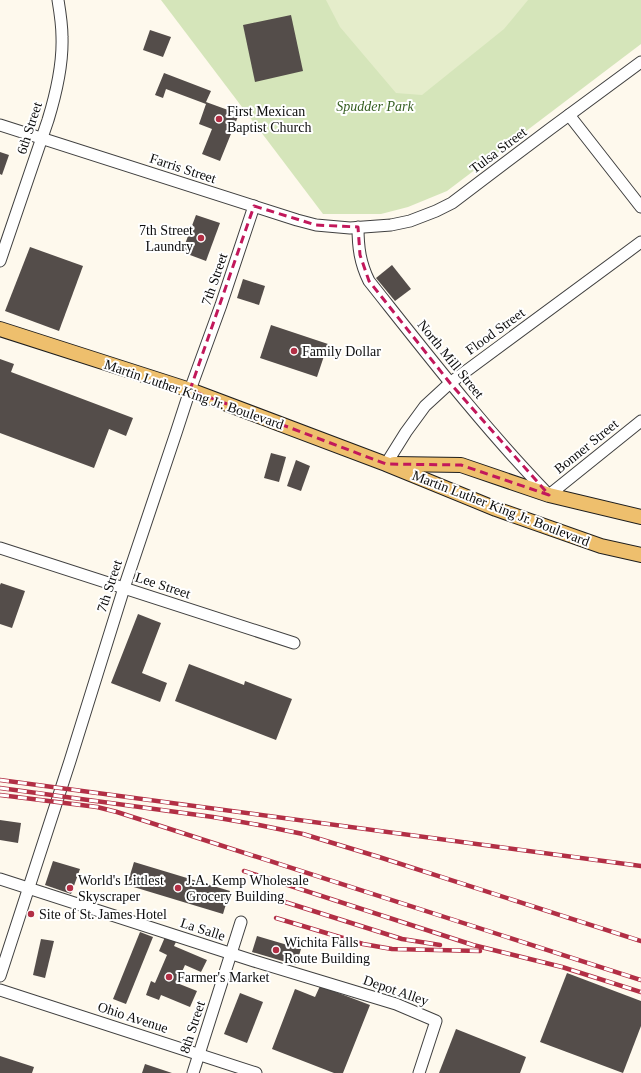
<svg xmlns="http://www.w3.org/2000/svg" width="641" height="1073" font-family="'Times New Roman',serif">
<rect width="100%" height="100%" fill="#fef9ed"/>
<polygon fill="#d5e5ba" points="161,0 641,0 641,44 447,191 408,207 381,214 323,214"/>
<polygon fill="#e5edcb" points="326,0 528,0 504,29 422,95 396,93 340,27"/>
<g fill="#544d4a">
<polygon points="291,15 303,71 255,82 243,25"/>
<polygon points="150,30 171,37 163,57 143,50"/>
<polygon points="164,73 211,91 206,102 239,114 220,161 202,154 212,129 199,124 206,104 166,89 163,98 155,95"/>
<polygon points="0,152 9,155 2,175 0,174"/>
<polygon points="196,215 220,223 206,261 182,252"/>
<polygon points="30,247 83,266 59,331 5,311"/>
<polygon points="392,265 411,289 395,301 376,278"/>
<polygon points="243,279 265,286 259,305 237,298"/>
<polygon points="271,325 328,344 317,377 260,358"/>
<polygon points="0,359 14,364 11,372 133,418 126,436 109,429 94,468 0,433"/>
<polygon points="271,453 286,457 279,482 264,478"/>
<polygon points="296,460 310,466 301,491 287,486"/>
<polygon points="1,583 25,591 12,628 0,624 0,585"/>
<polygon points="138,614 161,623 142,673 167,683 160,702 111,683"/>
<polygon points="189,664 244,685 245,681 292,699 276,740 175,701"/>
<polygon points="0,820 21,823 18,843 0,840"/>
<polygon points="53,861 80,869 71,894 45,885"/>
<polygon points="134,862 230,891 223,914 127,885"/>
<polygon points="140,932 153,937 126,1004 113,999"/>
<polygon points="257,936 301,949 296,965 252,952"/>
<polygon points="165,937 176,942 174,946 207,960 201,972 185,965 177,983 197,991 190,1007 161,995 159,1000 146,995 151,981 155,983 167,955 159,951"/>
<polygon points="41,939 54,941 45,978 33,975"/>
<polygon points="567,973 641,1001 641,1026 623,1073 540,1042"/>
<polygon points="320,986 370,1005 343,1073 334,1073 272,1049 295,989 315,997"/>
<polygon points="240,993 263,1002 247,1043 224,1034"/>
<polygon points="456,1029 526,1057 520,1073 439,1073"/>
<polygon points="0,1056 34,1067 32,1073 0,1073"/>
<polygon points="145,1064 172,1073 142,1073"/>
</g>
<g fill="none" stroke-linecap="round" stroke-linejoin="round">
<defs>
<g id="minor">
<polyline points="569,115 641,207"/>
<polyline points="0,125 297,220 316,225 350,228 391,225 410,221 436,211 452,203 550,129 641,62"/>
<path d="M358,227C358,247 360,263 369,281C427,354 484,428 549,495L641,421"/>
<path d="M0,261L48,120C56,94 63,66 62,37C62,25 60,12 58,0"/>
<polyline points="386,464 406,432 425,406 450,383 641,242"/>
<polyline points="0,548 294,643"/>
<polyline points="0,879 254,961 396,1004 436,1021 419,1073"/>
<polyline points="0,976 70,761 124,588 176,433 190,390 221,305 254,206"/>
<polyline points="0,990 256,1073"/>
<polyline points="193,1073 241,922"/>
</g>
<g id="major">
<polyline points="0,329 190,390 386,464 496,509 601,546 641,555"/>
<polyline points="394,464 461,465 549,495 641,517"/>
</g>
</defs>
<use href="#minor" stroke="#404040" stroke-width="13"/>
<use href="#major" stroke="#1e1e1e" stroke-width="16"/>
<use href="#minor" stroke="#fff" stroke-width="11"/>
<use href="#major" stroke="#eebf6d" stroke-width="14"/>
<defs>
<g id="rail">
<polyline points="0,780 641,866"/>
<polyline points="0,788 213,817 259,825 303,834 379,857 641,941"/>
<polyline points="0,795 97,807 117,812 641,980"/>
<polyline points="244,871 473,945 562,967 641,992"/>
<polyline points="269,897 402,939 440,945"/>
<polyline points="276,918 363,944 392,949 480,951"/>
</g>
</defs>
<use href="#rail" stroke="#b22f45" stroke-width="4.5"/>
<use href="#rail" stroke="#fff" stroke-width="3" stroke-dasharray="9" stroke-linecap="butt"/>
</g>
<path fill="none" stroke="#c2185b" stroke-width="3" stroke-dasharray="8 5" stroke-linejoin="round" d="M254,206L316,225L358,227L360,255L369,281L450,383L549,495L461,465L386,464L190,390Z"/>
<g fill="#b22f45" stroke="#fff" stroke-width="1.5">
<circle cx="219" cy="119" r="4"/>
<circle cx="201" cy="238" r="4"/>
<circle cx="294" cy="351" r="4"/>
<circle cx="70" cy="888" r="4"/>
<circle cx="178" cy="888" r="4"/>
<circle cx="31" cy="914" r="4"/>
<circle cx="276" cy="950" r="4"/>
<circle cx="169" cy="977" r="4"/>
</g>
<g text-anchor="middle" stroke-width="4" stroke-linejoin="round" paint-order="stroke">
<g font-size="14" font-style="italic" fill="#365f22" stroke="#fff">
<text x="375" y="111">Spudder Park</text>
</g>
<g font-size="14" fill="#0d0d0d" stroke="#fff" text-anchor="start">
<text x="227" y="116">First Mexican<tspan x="227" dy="16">Baptist Church</tspan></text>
<text x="193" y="235" text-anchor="end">7th Street<tspan x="193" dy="16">Laundry</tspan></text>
<text x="302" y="356">Family Dollar</text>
<text x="78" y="885">World's Littlest<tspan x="78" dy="16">Skyscraper</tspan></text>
<text x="186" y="885">J.A. Kemp Wholesale<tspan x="186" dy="16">Grocery Building</tspan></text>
<text x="39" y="919">Site of St. James Hotel</text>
<text x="284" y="947">Wichita Falls<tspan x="284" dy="16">Route Building</tspan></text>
<text x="177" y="982">Farmer's Market</text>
</g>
<g font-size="14" fill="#0d0d0d" stroke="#fff">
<text transform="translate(29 128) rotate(-72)" y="5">6th Street</text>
<text transform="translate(498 150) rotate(-37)" y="5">Tulsa Street</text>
<text transform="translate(183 168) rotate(18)" y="5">Farris Street</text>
<text transform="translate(214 279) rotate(-71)" y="5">7th Street</text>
<text transform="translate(495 331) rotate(-36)" y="5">Flood Street</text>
<text transform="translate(451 359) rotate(51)" y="5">North Mill Street</text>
<text transform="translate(194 394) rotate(19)" y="5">Martin Luther King Jr. Boulevard</text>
<text transform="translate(586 446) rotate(-39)" y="5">Bonner Street</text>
<text transform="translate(501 508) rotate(21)" y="5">Martin Luther King Jr. Boulevard</text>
<text transform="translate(163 585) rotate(18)" y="5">Lee Street</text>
<text transform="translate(109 586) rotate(-72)" y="5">7th Street</text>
<text transform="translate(203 929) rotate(18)" y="5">La Salle</text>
<text transform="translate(396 990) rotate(19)" y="5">Depot Alley</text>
<text transform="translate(133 1017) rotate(18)" y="5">Ohio Avenue</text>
<text transform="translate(192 1027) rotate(-72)" y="5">8th Street</text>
</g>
</g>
</svg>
